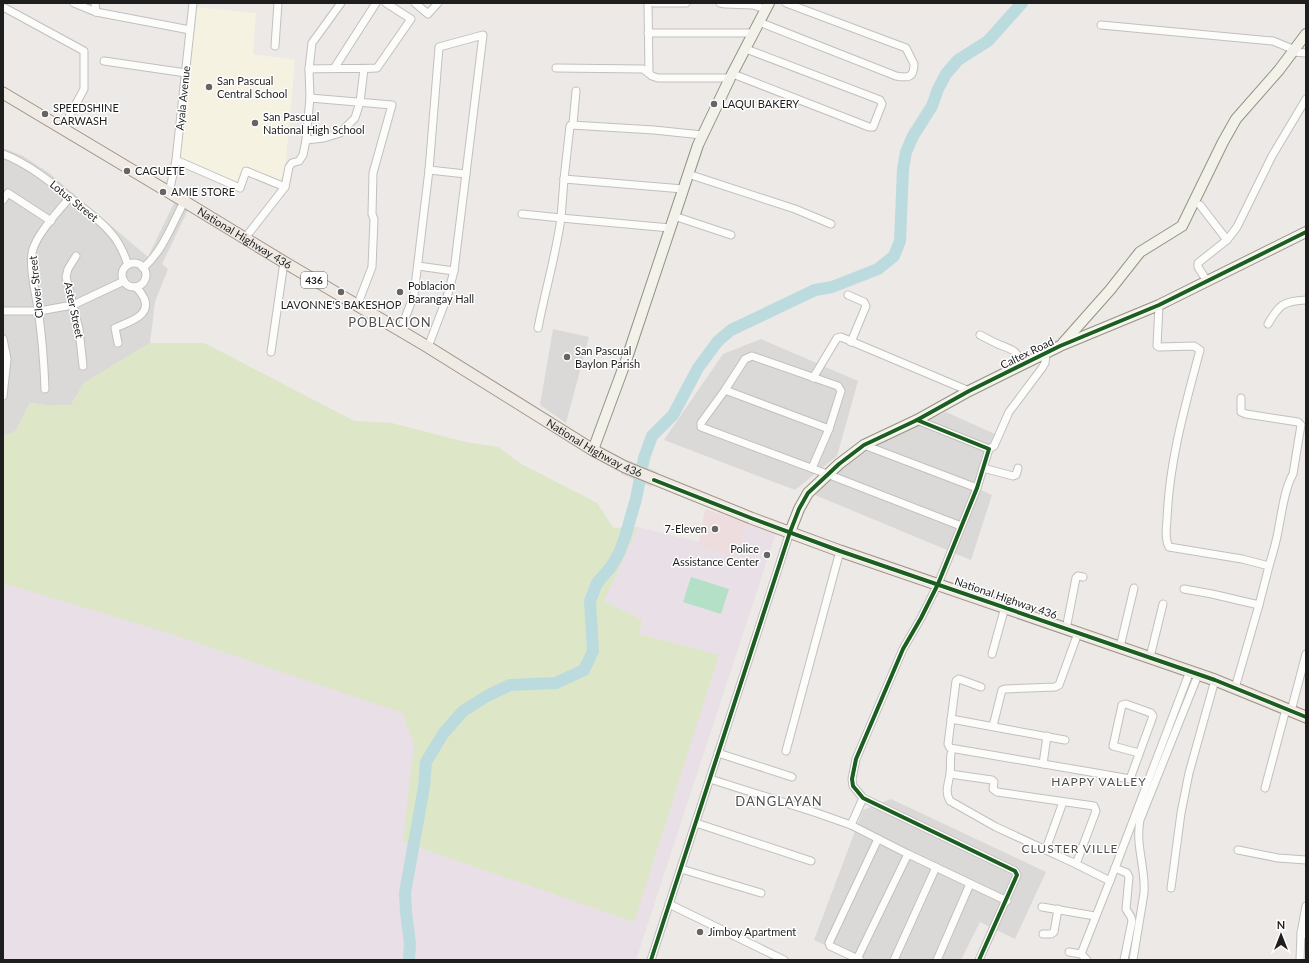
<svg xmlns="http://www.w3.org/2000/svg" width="1309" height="963" font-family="Lato,sans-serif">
<rect width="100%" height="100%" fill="#ece9e6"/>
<g fill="#dbd9d8">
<polygon points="3,148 23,156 49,173 148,257 174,203 188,210 162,264 168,269 155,302 150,343 84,383 71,405 52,406 30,403 16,431 3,436"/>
<polygon points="761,339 858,381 837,456 795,490 664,440 723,354"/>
<polygon points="946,412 997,435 981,490 992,495 971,560 815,495 842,466 887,440"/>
<polygon points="891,799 1046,872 1015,939 980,922 961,960 857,960 814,940 863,810"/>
</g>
<polygon fill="#edddde" points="705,509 747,523 736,558 698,546 699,542"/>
<polygon fill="#e9dfe6" points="150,343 204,343 354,421 391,423 465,442 498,447 521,464 597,503 613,528 638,527 699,542 698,546 736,557 747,523 776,533 636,960 3,960 3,436 16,431 30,403 52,406 71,405 84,383"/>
<polygon fill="#f5f2e2" points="195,7 256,13 253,54 295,60 284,184 245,170 238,185 179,160"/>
<polygon fill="#dad9d8" points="553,329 589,337 566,423 540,405"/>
<polygon fill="#dde7c7" points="150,343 204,343 354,421 391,423 465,442 498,447 521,464 597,503 613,528 638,527 604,601 642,620 639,634 719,655 634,922 403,842 414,743 402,713 168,633 3,583 3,436 16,431 30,403 52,406 71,405 84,383"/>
<polygon fill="#b4e0c7" points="691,577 729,589 721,614 683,602"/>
<polygon fill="#dcdbda" points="628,460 658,472 652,487 621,474"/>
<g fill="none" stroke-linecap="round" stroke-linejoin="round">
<polyline stroke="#bcdbde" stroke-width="12" points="409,960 410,943 406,913 405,893 424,787 426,762 443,734 463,711 487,696 510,685 556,683 584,670 593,651 590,601 597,583 611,567 619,553 625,537 636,499 644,458 652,436 673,415 698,368 718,341 731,330 815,290 832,287 878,269 894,256 900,241 903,169 906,152 913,136 932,106 938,89 946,74 958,60 988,41 1022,3"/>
<defs>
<g id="street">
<polyline points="74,3 96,12 190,30"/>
<polyline points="95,3 96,12"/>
<polyline points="415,3 428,14 438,3"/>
<polyline points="648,3 649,73"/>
<polyline points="654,3 686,3"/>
<polyline points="720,3 725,4 753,5 765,9"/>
<polyline points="5,8 84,51 84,89 63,128"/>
<path d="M759,22L896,76C908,78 914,78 914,64L906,48L786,3"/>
<polyline points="1101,25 1273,41 1295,50"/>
<polyline points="648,33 754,33"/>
<polyline points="275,46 278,3"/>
<polyline points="1293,52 1306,53"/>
<polyline points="104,61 186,73"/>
<polyline points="335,67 376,3"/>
<polyline points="556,68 643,69 652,76 658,78 730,78"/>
<path d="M309,69C332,68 355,69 377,68L411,19L386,3"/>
<polyline points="733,74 869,127 873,127 882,104 880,100 746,49"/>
<polyline points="310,98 392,105 373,173 372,214 374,219 372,267 357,306"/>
<polyline points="573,124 576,91"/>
<polyline points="306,140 310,98 309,69 312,43 341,3"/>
<path d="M3,154C29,164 52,183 74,201C87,211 100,220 111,233C119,242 124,253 128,265"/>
<polyline points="176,160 240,188 246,171 285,187"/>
<polyline points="429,170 466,174"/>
<polyline points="688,174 795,209 831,224"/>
<polyline points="564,179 570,126 571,125 654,130 702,135"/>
<polyline points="169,193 176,160 193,3"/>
<polyline points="3,200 8,193 51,221"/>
<polyline points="1200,205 1227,240"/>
<path d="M522,214L561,218C556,255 545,291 538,328"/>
<polyline points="674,216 731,235"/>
<polyline points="670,228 561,218 564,179 683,189"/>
<polyline points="245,238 285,187 289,167 292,163 299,161 303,155 306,140 324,138 340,133 355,118 360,102 364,69"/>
<polyline points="76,256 68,269 66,277 79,329 83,366"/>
<circle cx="134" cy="275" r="12"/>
<polyline points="418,266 454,271"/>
<path d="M143,268C163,251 172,224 184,202"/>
<polyline points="1207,281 1198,267 1198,263 1227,240 1237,227 1272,156 1306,99"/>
<polyline points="848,295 864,302 866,306 851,342"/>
<path d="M1159,305L1157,346L1159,347L1194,346L1200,350C1185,406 1169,462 1167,520C1166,528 1165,540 1169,547L1242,559L1269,566L1259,605L1212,594L1184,589"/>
<polyline points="3,311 39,311 73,305 124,281"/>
<path d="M1268,324C1279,305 1283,301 1306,300"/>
<polyline points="400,331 414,295 429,170 439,47 483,35 454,271 447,297 428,347"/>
<path d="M980,335C986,338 993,342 1000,345C1014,350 1017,351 1022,365"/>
<polyline points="3,339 7,359 3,396"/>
<path d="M118,343L115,328C128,322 152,316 144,298C142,294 139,290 136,287"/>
<polyline points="271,352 284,262"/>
<polyline points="813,378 837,338 841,337 969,391"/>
<path d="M45,389C44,362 42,336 38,309C36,294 28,263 33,249C39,231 58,212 70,197"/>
<polyline points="725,390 829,429"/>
<path d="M1241,398V412L1246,414L1298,422L1301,425L1293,474C1285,487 1282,511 1279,526C1277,540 1273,553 1269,566"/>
<polyline points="917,420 989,449 977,488 938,584 921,618 903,649 856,759 852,779 853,786 863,798 1015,871 1017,875 979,960"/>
<polyline points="864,445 977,488"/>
<polyline points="989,449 994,446 1009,412 1042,368 1045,363 1046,354"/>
<polyline points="812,468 829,429 841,391 838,386 752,356 745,359 725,390 701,423 701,427 827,474 961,526"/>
<polyline points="983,468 1013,476 1016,475 1018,468"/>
<polyline points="1066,629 1076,578 1078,576 1083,577"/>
<polyline points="1120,647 1134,588"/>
<polyline points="992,654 1005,607"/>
<polyline points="1150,657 1163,604"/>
<polyline points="981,687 959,679 956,681 948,744 950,748 1102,774 1130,779 1146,784"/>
<polyline points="1235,688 1259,605"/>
<polyline points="1291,711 1306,654"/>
<polyline points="951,719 1065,740"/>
<polyline points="993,726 1002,690 1005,689 1055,687 1059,685 1078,633"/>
<polyline points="786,751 840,551"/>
<polyline points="718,753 792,777"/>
<polyline points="1043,764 1047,736"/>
<path d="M950,774L992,780L994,782L993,789L997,792L1094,806L1096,811L1076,864L996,827L950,801C944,791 949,784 950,773C951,767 950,760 951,754"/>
<polyline points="710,779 817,813 851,825 908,854 1007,901"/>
<polyline points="1130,779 1153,716 1151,713 1126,704 1122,705 1113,746 1139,753"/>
<polyline points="1265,788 1286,709"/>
<polyline points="696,823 811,861"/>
<polyline points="851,825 863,798"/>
<polyline points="1046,849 1063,802"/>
<polyline points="1238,850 1278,858 1306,860"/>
<polyline points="1076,864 1110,881"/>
<polyline points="1115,868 1127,873 1129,877 1126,909 1131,917 1132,921 1124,960"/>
<polyline points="681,869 761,893"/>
<polyline points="1171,888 1181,813 1189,773 1215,680"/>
<polyline points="669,904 784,960"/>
<polyline points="1306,906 1301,933 1306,935"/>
<polyline points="1042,907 1095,916"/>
<polyline points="1043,934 1051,934 1054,932 1058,909"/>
<polyline points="1069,952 1081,954 1087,960"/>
<polyline points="1081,954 1115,868 1190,671"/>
<polyline points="857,959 908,854"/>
<polyline points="651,960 790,532"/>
<polyline points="860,960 830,946 829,943 878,839"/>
<polyline points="894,960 936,867"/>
<polyline points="937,960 970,884"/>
<path d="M1133,960L1144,893C1146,869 1135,845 1140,820L1198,675"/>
<polyline points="1300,960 1301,933"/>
</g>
<g id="secondary">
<polyline points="1063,343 1110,290 1140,252 1182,226 1223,142 1236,119 1279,70 1306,34"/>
<polyline points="593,450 627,358 698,145 730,78 769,3"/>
<polyline points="790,532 799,509 808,493 839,464 864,445 917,420 969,391 1060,346 1159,305 1306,232"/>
</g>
<g id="primary">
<path id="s1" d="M3,93L177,197L284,262L428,347L593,450L625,467L751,518L840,551L1215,680L1306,717"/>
</g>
</defs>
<use href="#street" stroke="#c2c0bf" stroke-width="9"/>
<use href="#secondary" stroke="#959380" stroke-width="12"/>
<use href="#primary" stroke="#a19384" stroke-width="13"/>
<use href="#street" stroke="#fcfcfb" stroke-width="7"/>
<use href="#secondary" stroke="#f3f2ea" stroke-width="10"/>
<use href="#primary" stroke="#f0eae4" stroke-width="11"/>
<defs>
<g id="cycleway">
<polyline points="917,420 989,449 977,488 938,584 921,618 903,649 856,759 852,779 853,786 863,798 1015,871 1017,875 979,960"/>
<polyline points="654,480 751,518 840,551 1215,680 1306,717"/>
<polyline points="651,960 790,532 799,509 808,493 839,464 864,445 917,420 969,391 1060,346 1159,305 1306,232"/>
</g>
</defs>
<use href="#cycleway" stroke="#fff" stroke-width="6"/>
<use href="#cycleway" stroke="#1b5e20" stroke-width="4"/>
</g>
<g fill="#666564" stroke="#fff" stroke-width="1.5">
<circle cx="209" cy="87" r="4"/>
<circle cx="714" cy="104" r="4"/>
<circle cx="45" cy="114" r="4"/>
<circle cx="255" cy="123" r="4"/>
<circle cx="127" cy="171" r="4"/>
<circle cx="163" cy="192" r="4"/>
<circle cx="341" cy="292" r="4"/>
<circle cx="400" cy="292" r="4"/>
<circle cx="567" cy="357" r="4"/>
<circle cx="715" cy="529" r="4"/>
<circle cx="767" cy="555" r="4"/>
<circle cx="700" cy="932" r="4"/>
</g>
<g text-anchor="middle" stroke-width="3" stroke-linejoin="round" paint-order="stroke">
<rect fill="#fff" stroke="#626262" stroke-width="1" x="301" y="272" width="26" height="16" rx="3"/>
<g font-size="10" font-weight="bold" fill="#1e1e1e">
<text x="314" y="284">436</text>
</g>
<g font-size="11" fill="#1e1e1e" stroke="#fff" text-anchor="start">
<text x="217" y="85">San Pascual<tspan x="217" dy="13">Central School</tspan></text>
<text x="722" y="108">LAQUI BAKERY</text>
<text x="53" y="112">SPEEDSHINE<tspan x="53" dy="13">CARWASH</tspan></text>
<text x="263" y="121">San Pascual<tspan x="263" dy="13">National High School</tspan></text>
<text x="135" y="175">CAGUETE</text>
<text x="171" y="196">AMIE STORE</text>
<text x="408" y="290">Poblacion<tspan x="408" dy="13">Barangay Hall</tspan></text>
<text x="341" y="309" text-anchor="middle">LAVONNE'S BAKESHOP</text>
<text x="575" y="355">San Pascual<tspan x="575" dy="13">Baylon Parish</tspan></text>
<text x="707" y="533" text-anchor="end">7-Eleven</text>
<text x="759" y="553" text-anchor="end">Police<tspan x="759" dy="13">Assistance Center</tspan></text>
<text x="708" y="936">Jimboy Apartment</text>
</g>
<g font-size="11" fill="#1e1e1e" stroke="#fff">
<text transform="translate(183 98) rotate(-84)" y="4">Ayala Avenue</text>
<text transform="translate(74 201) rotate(39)" y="4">Lotus Street</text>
<text dy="4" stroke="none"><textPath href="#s1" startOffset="282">National Highway 436</textPath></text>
<text transform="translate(36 287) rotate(-96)" y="4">Clover Street</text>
<text transform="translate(74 310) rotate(78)" y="4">Aster Street</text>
<text transform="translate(1027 353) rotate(-26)" y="4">Caltex Road</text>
<text dy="4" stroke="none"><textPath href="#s1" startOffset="690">National Highway 436</textPath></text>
<text transform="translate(1006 598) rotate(19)" y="4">National Highway 436</text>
</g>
<g font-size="12" letter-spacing="1" fill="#515151" stroke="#fff">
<text x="1099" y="786">HAPPY VALLEY</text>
<text x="1070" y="853">CLUSTER VILLE</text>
</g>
<g font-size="13" letter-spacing="1" fill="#515151" stroke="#fff">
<text x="390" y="327">POBLACION</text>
<text x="779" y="806">DANGLAYAN</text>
</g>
</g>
<rect width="1309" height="963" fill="none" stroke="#1e1e1e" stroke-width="8"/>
<g transform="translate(1281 935)" stroke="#ffffff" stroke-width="3" paint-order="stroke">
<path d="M0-3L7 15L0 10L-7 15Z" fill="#1e1e1e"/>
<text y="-6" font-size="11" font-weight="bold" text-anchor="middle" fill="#1e1e1e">N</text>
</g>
</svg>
